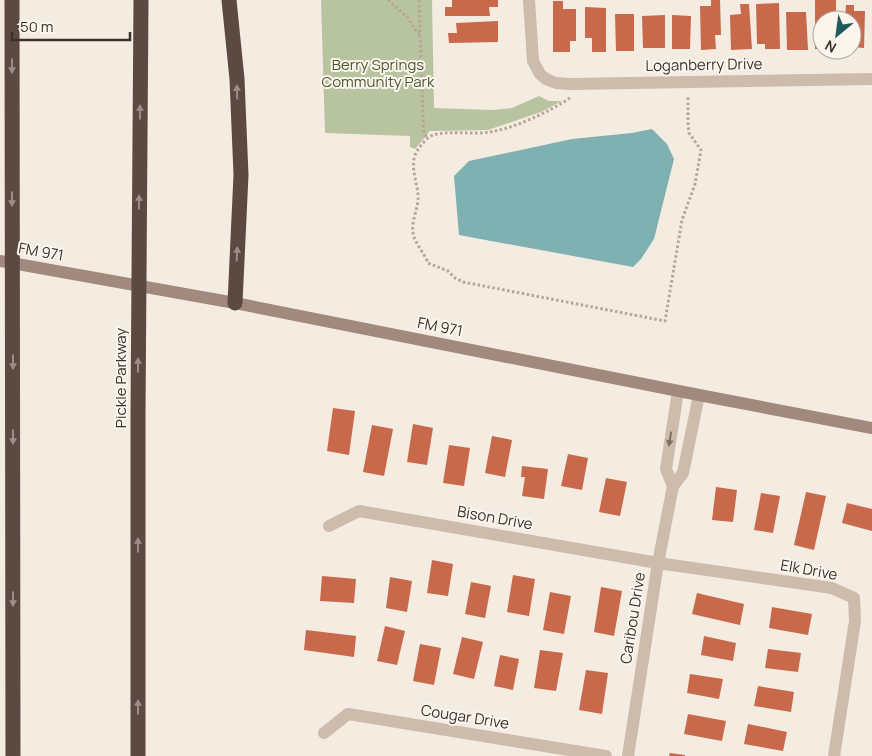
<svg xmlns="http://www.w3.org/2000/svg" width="872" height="756" font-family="Manrope,sans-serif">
<rect width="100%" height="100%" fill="#f4ebe1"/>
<polygon fill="#b8c4a0" points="321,0 432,0 434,108 493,110 512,108 539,96 549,101 562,101 541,112 488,130 430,131 415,149 410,147 410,136 325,133"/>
<polygon fill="#7fb0b2" points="652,129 667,144 674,159 654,239 641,259 633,267 459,235 454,176 469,161 572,139 632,133"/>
<g fill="#c8694b">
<polygon points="452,0 498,0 498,7 489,7 490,16 445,16 445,7 452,7"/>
<polygon points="711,0 720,0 721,35 715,35 716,49 701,50 700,6 711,6"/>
<polygon points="815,0 836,0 836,20 822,20 822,49 815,49"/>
<polygon points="553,1 563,1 563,9 576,9 576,41 570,41 570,52 553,52"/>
<polygon points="779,3 780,49 765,49 765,44 757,44 756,4"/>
<polygon points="740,4 749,4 752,49 731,50 730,15 741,14"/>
<polygon points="846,5 854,5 854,11 865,11 864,48 852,47 852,20 845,20"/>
<polygon points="585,7 606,8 606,52 592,52 592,38 585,38"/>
<polygon points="786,12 806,12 808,50 787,50"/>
<polygon points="615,14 634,14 634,51 616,51"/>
<polygon points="665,15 665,48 643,48 642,16"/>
<polygon points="672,15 691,16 690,49 672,49"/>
<polygon points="498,21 498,42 449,43 448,33 457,33 456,23"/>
<polygon points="333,408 355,411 349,455 327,451"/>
<polygon points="413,424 433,428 427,465 407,462"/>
<polygon points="372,425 393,429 384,476 363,472"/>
<polygon points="492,436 512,440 505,477 485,473"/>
<polygon points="449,445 470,448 464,486 443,483"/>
<polygon points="568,454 588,458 582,490 561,486"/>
<polygon points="522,466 548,469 544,499 522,496 525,477 521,477"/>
<polygon points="606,478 627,482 620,516 599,512"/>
<polygon points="716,487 737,490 733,522 712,520"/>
<polygon points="806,492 826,496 814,550 794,545"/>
<polygon points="761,493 780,496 773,533 754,530"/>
<polygon points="847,503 872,509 872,531 842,523"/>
<polygon points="432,560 453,564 448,596 427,593"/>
<polygon points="513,575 535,579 529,616 507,612"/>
<polygon points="322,576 356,579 354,603 320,601"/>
<polygon points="390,577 412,581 407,612 386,608"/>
<polygon points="471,582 491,586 485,618 465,614"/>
<polygon points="601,587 622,591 614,636 594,632"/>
<polygon points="550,592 571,596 564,634 543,630"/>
<polygon points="697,593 744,604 740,625 692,614"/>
<polygon points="772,607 812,614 808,635 769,628"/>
<polygon points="385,626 405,631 397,665 377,661"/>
<polygon points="306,630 356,636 354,657 304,650"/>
<polygon points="704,636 736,643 733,661 701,655"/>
<polygon points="462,637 483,642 474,679 453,674"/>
<polygon points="420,644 441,648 434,685 413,681"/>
<polygon points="768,649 801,653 798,672 765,668"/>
<polygon points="540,650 563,653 556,691 534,688"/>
<polygon points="500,655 519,659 513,690 494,686"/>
<polygon points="586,670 608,673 602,714 579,710"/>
<polygon points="690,674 723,679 719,699 687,693"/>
<polygon points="758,686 794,692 791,712 754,706"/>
<polygon points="688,714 726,721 722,741 684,734"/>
<polygon points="748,724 787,732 783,751 744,744"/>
<polygon points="670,753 685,755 685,756 669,756"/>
</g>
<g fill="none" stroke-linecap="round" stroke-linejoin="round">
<g stroke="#b9a596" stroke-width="3" stroke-dasharray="2.5 2.5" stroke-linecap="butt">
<polyline points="388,0 408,18 414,28 420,35"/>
<polyline points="419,0 423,115 424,131 427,139"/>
<path d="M570,98C549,112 515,128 490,132C472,135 450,130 433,135C427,137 421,145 417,151C409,165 417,181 418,195C419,208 411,220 413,233C414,242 425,254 428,263L448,271L455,278L463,282L665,321L682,220L695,184L701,150L689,133L688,125V96"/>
</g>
<g stroke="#cdbbac" stroke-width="12">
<polyline points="529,0 533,61 540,74 546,79 556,83 572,84 872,79"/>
<polyline points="673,486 666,469 678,391"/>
<polyline points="329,526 359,511 658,563 832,588 854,598 855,621 834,756"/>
<polyline points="324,733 348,714 606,756"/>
<polyline points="628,756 658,563 673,486 683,473 699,395"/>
</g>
<polyline stroke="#a18a7d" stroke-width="12" points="0,261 235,303 699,395 872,428"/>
<g stroke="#5c4a42" stroke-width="15">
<polyline points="12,0 13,756"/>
<polyline points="229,0 237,79 241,175 235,303"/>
<polyline points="138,756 138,414 141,0"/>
</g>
</g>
<defs><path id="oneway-solid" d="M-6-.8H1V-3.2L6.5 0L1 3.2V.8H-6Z" transform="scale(1.25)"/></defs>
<g fill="#9c8e87">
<use href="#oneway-solid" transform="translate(12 66) rotate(90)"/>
<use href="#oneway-solid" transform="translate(237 92) rotate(-92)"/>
<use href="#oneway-solid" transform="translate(140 112) rotate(-90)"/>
<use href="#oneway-solid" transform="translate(12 199) rotate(90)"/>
<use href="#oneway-solid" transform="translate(139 202) rotate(-90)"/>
<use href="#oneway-solid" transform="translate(237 254) rotate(-87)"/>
<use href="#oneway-solid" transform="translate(13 362) rotate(90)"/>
<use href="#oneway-solid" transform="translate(138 365) rotate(-90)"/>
<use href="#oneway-solid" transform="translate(13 437) rotate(90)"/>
<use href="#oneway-solid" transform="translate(138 545) rotate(-90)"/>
<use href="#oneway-solid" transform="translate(13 599) rotate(90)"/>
<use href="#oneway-solid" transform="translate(138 707) rotate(-90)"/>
</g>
<use fill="#7d6f65" href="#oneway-solid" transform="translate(670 439) rotate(99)"/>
<g text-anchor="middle" stroke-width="4" stroke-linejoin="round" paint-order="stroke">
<g font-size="15" fill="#4a5a2e" stroke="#fbf5ee">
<text x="378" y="70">Berry Springs<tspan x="378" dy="17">Community Park</tspan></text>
</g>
<g font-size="15" fill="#3b302b" stroke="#fbf5ee">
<text transform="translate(704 65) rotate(-1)" y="5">Loganberry Drive</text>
<text transform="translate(41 252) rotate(10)" y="5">FM 971</text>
<text transform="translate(440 327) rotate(11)" y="5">FM 971</text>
<text transform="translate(121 378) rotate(-90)" y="5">Pickle Parkway</text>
<text transform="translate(495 518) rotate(10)" y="5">Bison Drive</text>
<text transform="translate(809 570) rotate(10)" y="5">Elk Drive</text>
<text transform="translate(633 618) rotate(-81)" y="5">Caribou Drive</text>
<text transform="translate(465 717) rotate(9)" y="5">Cougar Drive</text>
</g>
</g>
<g transform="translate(837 35) rotate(209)"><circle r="24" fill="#fbf5ee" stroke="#aea6a0"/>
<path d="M0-4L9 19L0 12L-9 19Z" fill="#1f5a5e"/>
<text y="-8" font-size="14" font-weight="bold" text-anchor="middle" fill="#3b302b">N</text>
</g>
<path d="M12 32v8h118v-8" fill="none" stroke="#3b302b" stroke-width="2.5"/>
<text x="20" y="32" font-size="15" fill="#3b302b" stroke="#fbf5ee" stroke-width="4" paint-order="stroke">50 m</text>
</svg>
